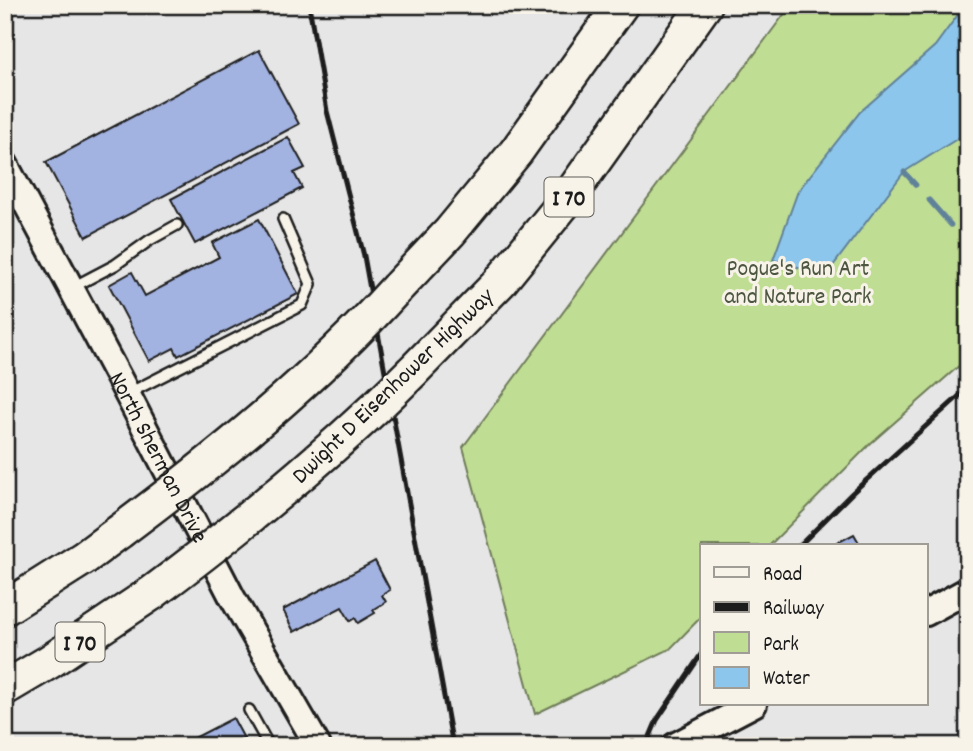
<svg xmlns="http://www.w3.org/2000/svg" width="973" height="751" font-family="Dekko,sans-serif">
<rect width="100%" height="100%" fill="#e6e6e7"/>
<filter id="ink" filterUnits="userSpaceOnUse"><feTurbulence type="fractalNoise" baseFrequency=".0143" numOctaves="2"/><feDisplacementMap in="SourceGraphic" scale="14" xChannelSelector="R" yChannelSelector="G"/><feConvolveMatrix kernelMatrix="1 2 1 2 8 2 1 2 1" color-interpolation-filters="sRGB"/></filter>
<g filter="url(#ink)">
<polygon fill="#c0dd94" stroke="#6e7c58" stroke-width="2" points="791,5 968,5 968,358 871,443 769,546 702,546 702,616 670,649 535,714 463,447"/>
<polygon fill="#8dc6ec" stroke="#608299" stroke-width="2" points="965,5 968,5 968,132 904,172 826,275 773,260 798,191 860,112 935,46"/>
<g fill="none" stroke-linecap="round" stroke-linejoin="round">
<g stroke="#608299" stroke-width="5">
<polyline points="904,172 916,185"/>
<polyline points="929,200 951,225"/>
<polyline points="964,240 968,245"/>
</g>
</g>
<g fill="#a2b2e1" stroke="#1c1c1c" stroke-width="2">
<polygon points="259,50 299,124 86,237 46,162"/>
<polygon points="288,137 305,168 294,173 302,188 195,244 171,199"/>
<polygon points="259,219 298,294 178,356 174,348 149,361 109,285 132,272 145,296 219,257 212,243"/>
<polygon points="854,534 861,546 831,546"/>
<polygon points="375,561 390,590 382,595 386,602 373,610 375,613 358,623 355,618 350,621 342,607 294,632 283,610"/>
<polygon points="233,718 248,746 179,746"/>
</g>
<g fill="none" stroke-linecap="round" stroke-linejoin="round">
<defs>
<g id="lane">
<polyline points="73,287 115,265 150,240 177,225"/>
<polyline points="129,393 302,305 311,284 283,219"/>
<polyline points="249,710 269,746"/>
</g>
<g id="secondary">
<path id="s1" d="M5,164L120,380L232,597L318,746"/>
<polyline points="926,613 968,590"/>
<polyline points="674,746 754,704"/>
</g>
<g id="highway">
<polyline points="397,288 450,232 516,152 621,5"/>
<polyline points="412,372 499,283 568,198 705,5"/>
<polyline points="5,608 84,558 119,532"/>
<polyline points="5,688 49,662 152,593"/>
</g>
</defs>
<use href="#lane" stroke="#1c1c1c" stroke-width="14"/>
<use href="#secondary" stroke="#1c1c1c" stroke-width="30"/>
<use href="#highway" stroke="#1c1c1c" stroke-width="38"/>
<use href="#lane" stroke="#f7f3e8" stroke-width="9"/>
<use href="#secondary" stroke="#f7f3e8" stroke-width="24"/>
<use href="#highway" stroke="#f7f3e8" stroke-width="33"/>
<g stroke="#1c1c1c" stroke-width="5">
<polyline points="309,5 327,111 364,256 453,746"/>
<polyline points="799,546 852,493 968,388"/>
<polyline points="646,746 657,720 702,653"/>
</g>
<defs>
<g id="highway-bridge">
<path d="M119,532C218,458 314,380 397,288"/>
<path d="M152,593C243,525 331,453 412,372"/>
</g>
</defs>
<use href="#highway-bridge" stroke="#1c1c1c" stroke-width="38" stroke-linecap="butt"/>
<use href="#highway-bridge" stroke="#f7f3e8" stroke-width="33"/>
</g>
</g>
<g text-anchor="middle" stroke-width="6" stroke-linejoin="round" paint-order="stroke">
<g fill="#f7f3e8" stroke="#5e5c59" stroke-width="2">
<rect x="544.5" y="177.5" width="49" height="39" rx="5"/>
<rect x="55.5" y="622.5" width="49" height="39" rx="5"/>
</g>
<g font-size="23" font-weight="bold" fill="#1c1c1c">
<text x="569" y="205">I 70</text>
<text x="80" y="650">I 70</text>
</g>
<g font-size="24" fill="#4d5640" stroke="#f7f3e8">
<text x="798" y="275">Pogue's Run Art<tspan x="798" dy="28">and Nature Park</tspan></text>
</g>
<g font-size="24" fill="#1c1c1c" stroke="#f7f3e8">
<text transform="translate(392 385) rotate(-44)" y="8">Dwight D Eisenhower Highway</text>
<text dy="8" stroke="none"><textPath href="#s1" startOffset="331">North Sherman Drive</textPath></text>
</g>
</g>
<rect width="973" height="751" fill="none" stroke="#f7f3e8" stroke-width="28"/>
<rect x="14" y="14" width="945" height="723" fill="none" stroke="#1c1c1c" stroke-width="2.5" filter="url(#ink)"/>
<rect x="700" y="544" width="228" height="161" fill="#f7f3e8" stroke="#9f9d96" stroke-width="2"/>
<rect x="714" y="567" width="35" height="10" fill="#f7f3e8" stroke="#9f9d96" stroke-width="2"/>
<text x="763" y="580" font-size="21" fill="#1c1c1c">Road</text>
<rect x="714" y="602" width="35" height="10" fill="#1c1c1c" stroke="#9f9d96" stroke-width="2"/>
<text x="763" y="614" font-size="21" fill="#1c1c1c">Railway</text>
<rect x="714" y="632" width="35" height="21" fill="#c0dd94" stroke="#9f9d96" stroke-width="2"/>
<text x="763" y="650" font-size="21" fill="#1c1c1c">Park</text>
<rect x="714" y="667" width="35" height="21" fill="#8dc6ec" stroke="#9f9d96" stroke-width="2"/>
<text x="763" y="684" font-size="21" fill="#1c1c1c">Water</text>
</svg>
